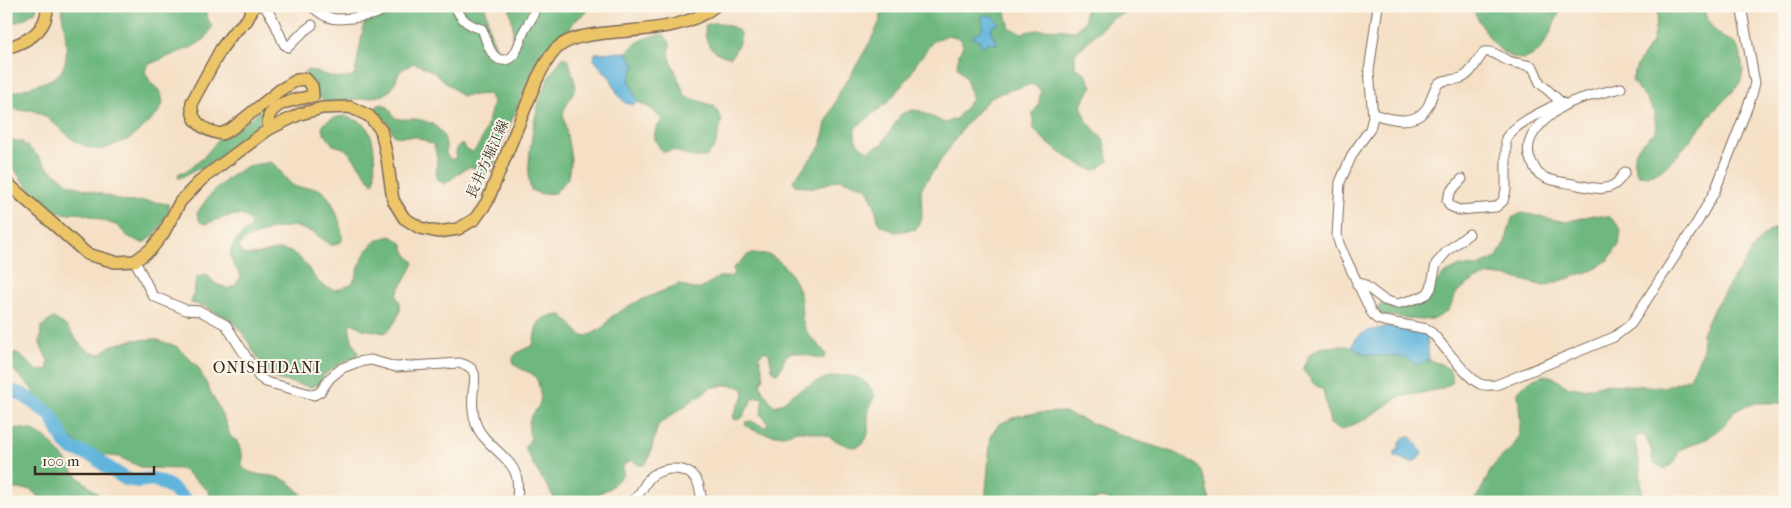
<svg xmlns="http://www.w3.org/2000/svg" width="1791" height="508" font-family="'IM FELL French Canon','Noto Serif JP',serif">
<rect width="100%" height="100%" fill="#fbf7ec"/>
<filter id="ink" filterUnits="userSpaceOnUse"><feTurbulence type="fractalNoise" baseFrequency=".02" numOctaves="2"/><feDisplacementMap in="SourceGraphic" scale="10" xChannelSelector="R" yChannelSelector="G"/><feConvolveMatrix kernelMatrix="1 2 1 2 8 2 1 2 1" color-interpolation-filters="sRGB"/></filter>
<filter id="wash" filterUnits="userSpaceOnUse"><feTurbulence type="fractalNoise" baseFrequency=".0096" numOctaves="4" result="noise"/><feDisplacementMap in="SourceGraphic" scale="20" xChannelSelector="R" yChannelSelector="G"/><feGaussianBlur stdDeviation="1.12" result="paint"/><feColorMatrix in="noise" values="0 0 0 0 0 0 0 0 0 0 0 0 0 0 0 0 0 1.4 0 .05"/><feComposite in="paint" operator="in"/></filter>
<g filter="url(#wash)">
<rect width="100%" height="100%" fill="#f5e0c6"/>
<g fill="#6eb880" stroke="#54714f" fill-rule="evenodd">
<polygon points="6,6 37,6 36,11 24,19 10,24 6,21"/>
<path d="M61,6H208L206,15L212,27L205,39L192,47L147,65L145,72L151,83L161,92L163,104L156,116L131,138L102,150L87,147L75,141L45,116L32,110H19L6,108V86L15,92C28,87 43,84 55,77C75,65 63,26 61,6Z"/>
<path d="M372,6H485L490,32L498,52L506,53L513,48V26L509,6H589L586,12L574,22L567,33L554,40L536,62L491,170L481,177L479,176L473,167C462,167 454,179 444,184L436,178L437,158L434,145L417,137L394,136L389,124L376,109L377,106L382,104L388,107L395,118C402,120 408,119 416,119C436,122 448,133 446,154L450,159H455L457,147L463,144L466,150L473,152C484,142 490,116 493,101L488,94L462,96L432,71L414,63L400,71L392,89L384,95L361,99L324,102L317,95L303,73L307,70C321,71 342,85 355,74L364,24Z"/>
<path d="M882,6H929L934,8L958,11L964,6H1004L1010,28L1022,33C1040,28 1056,29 1075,31L1085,21V6H1135L1129,11L1111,19L1075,54V68L1085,73L1092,86L1081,105L1087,121L1103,139L1109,161L1094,171C1070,160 1050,148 1033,128V113L1038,106L1041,90L1032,84L1001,93L989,99L965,125L921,189L922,216L916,229L895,232L879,224L874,203L866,187L840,179L814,188L795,185L793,180L821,146L826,123L841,89L849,78L870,42L880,21ZM948,35L960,38L963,45L959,55L957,66L966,78L972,99L957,118L945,123L920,111L913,110L901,114L882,144L869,151C857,146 854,141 855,128L887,103L909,77L916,64L933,41Z"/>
<path d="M1471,6H1562C1555,20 1548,45 1535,54C1505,74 1482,27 1471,6Z"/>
<path d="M1653,6H1705V14L1712,27L1722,37L1734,42L1740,51L1743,70L1741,83L1713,112L1678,155L1663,169L1648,176L1638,175C1627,153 1639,146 1655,132C1658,104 1644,101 1632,80L1637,65L1652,42L1658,15Z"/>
<path d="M715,22C741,28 748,31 731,57C714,56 702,42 706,25Z"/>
<path d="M664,34L670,43L669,55L685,96L714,106L722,119L715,147L706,157H692L673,150L663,152C652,138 652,134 662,120L652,109L638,102L629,80L635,66L627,52C638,40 647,36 664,34Z"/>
<path d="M564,57L569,61L576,87L563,112L571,159L568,178L555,193L540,194L531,190C527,177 529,165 530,151C534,119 540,81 564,57Z"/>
<polygon points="277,98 280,98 280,101 264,116 248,137 204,168 195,170 180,178 178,178 179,173 186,171 202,159 218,140 232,133"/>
<path d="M343,116C348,118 354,119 359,121C377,131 374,159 375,177L374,182L372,183L352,156L344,148L333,145L322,130L323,124C330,120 335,117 343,116Z"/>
<path d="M6,139L22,142L37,155L46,166L69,184L127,202L148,201L168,204L169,209C163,222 156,238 142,243L127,236L118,226L93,217L80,213L69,214L53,211L40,200L21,179L6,156Z"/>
<path d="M271,162C281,168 285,182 296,187C302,189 310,187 316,188C332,192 343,226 342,241L335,245H330L314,233L294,226L271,229L246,239L239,246L242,254C258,259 273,246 288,251C303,256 308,270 318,281C321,286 330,288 335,290C341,288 348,287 353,282C356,278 357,272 359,267C366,249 371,240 391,236L402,243L406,253L414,263C409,275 401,284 396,296C398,299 400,301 400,304C402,314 392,328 385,333L363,329L352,323L349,326L352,340L358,353L356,357L342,362L324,375L319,384L311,387L275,379L264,369L244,335L232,321L204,306L191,303L197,277L207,275L216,284L229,289L236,285L241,276C238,270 233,265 231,259C227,246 243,235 251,226C248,205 217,220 205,224L200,222L197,214C206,196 230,174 248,166C255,164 264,164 271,162Z"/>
<polygon points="1522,213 1566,222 1593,215 1610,217 1621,229 1619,245 1609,259 1594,270 1544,286 1510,277 1490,275 1474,280 1457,292 1449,310 1435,319 1420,320 1379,314 1377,309 1381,304 1402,309 1421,303 1431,294 1434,285 1444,274 1460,266 1476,267 1496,258 1505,243 1512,218"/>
<path d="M1772,229L1785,231V403H1756L1735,410L1724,425L1707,439L1679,450L1675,462L1665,469L1653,462L1651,449L1644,435L1636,437L1635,443L1639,461L1643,502H1472C1482,492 1485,480 1492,468C1498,458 1510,452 1516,442C1524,427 1518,407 1518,391L1529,381L1544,375L1553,377L1566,386L1583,389L1608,384L1666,387L1690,378L1703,351L1702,334L1715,306L1760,239Z"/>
<path d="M749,254C754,254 760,253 765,254C783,258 799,283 801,301C802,310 801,320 805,328C809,339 821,344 826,355L823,359L792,352L786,356L779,372L775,373L772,369L769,353L764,351L759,356L764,377L760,384L762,390L774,406C783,404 788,398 795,393C814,381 848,365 868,385C871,388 873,392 875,395C872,402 868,410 868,417C867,428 871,434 863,443C852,455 833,436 821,434C813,433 805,430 797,431C792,432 787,435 782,435C771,436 754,432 745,425L746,422L751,421L765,427L768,425L767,421L761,415L763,400L761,397L753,398L742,418L735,420L733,416L737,407L744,396L743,389L736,386L726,385L710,388L658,425L649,458L644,465H638L632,460L623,465V475L610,488L591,497L587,502H556C547,483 532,467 525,447L531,438C521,413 545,412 540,392C539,386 538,378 532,374C527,370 505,366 516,354C520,350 528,348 533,345C537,322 537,316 562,315L582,336L590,335L603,328L611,317L632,304L679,284L692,289H700L719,277H730L734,274L733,268Z"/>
<path d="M53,318C58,321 63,323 67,327C78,340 82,353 101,354L110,346L132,340L155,339L178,347L198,367L225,421L230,436L237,441L242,453V467C255,478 266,473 280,478C292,482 300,492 308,502H211L209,491L182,469L143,468L119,457L101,455L82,447L63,433L44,410L31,388L6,362V357L16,352L38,371L48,369V361L40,344L41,327Z"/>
<path d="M1337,346H1352C1366,358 1380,355 1398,357C1406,357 1414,361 1421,364L1429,360L1441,364L1450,370L1453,382L1442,389L1399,397L1364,420L1341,430L1330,424L1323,390L1314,384L1303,370L1309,355L1320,348Z"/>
<path d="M1063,412C1086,420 1108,431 1131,439C1150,446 1184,452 1198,467C1207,477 1205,490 1211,502H1115L1101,498L1087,502H985L991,435L999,424L1018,416L1037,413Z"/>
<polygon points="17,428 32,430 47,439 64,458 74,473 107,502 45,502 30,489 6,489 6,432"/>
</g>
<g fill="#61b4dc" stroke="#4e6f7d">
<polygon points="984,14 994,17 999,24 993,26 991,32 998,44 987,43 982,47 979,40 972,38 976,33 981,31 983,26 982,16"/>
<polygon points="627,52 635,66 629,80 638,102 633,105 625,103 617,93 611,79 594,60 595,53"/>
<path d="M1388,326L1427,335L1429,360L1421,364H1415C1397,348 1373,365 1352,346C1358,329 1374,331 1388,326Z"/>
<polygon points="1404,437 1412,437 1422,453 1419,458 1412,463 1395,456 1395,451 1399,450 1399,444"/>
</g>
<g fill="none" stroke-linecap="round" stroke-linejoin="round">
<polyline stroke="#61b4dc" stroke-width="14" points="6,390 22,394 51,415 65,443 72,449 95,457 107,467 126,479 138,481 153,479 169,486 187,502"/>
</g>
</g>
<g filter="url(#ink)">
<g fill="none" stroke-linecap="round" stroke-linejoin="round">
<defs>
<g id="minor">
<polyline points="264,6 273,19 284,44 288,47 303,32 312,25"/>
<path d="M312,6C328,22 338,20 359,17C374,14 375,16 388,6"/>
<path d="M455,6C461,20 468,25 482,29C487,40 490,62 506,60C510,59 513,57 515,53C519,46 521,38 524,31C528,23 536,15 534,6"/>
<path d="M1378,6L1369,71L1373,117L1370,129L1353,153L1340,182L1337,236L1340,246L1371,312L1377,319L1384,321L1427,329L1433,334C1444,346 1467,378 1480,384C1485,386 1491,385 1496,385L1614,337L1631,324L1698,221L1715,191L1751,98L1755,83L1741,6"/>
<path d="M1621,88C1605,92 1576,98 1563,106C1544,119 1519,139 1532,163C1534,166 1536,171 1538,173C1548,182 1566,182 1578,185C1589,187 1605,192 1615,184C1619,181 1622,176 1625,172"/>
<path d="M1373,114C1392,120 1418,127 1429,104C1432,97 1433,89 1439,83C1445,78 1454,81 1461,78C1471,75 1477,60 1484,52C1494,50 1500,58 1509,61C1517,64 1525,64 1533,67L1540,83L1564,105"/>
<path d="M1462,179L1451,191L1447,200L1450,206L1459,210L1496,207L1503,201L1506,190V138C1518,121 1543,112 1561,102"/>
<path d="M135,261L153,296L186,310L200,311L226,325L259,377L266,382L314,395L320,392L330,378L342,368L358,362L371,360L396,367L460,363C479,368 475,378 473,393C472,403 473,415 476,424C483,444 511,457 516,475C519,483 517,493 517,502"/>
<polyline points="1357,285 1363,284 1384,300 1397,304 1419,298 1427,294 1431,288 1436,264 1448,250 1469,234"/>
<path d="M631,502C642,495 644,481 653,475C667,466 690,466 698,483C700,488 701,495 702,502"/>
</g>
<g id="major">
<path d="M254,6L247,20L233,33L221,49L192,102C190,122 203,130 221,134L230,130L280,90L297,80L306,79L312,86L313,96C299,99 275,101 269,116C268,120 268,125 269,129"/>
<path d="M6,48C27,42 48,31 47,6"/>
<path d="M6,182L87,254L115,262L135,261L151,249L163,234L180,202L202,179L269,129L300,114L322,108L350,107L369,116L381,130L387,158L393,200L404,218L420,228L438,232L458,229L475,219L487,202L537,79C542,69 547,59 555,50C568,37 588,35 605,33C641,29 687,30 715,6"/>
</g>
</defs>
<use href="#minor" stroke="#7c6a59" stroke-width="11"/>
<use href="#major" stroke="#7c6a59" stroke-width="14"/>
<use href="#minor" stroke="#fff" stroke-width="9"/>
<use href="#major" stroke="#edc569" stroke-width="11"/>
</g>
</g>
<g text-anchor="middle" stroke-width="4" stroke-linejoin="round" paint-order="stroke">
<g font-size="14" fill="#3b2a1e" stroke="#fbf7ec">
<text transform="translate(487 159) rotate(-66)" y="5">長井方堀江線</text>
</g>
<g font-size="16" letter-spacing="1" fill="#3b2a1e" stroke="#fbf7ec">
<text x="267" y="373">ONISHIDANI</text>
</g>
</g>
<rect width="1791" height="508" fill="none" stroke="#fbf7ec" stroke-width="25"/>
<path d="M35 466v8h119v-8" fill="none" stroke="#3b2a1e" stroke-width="2.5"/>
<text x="42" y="466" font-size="15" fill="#3b2a1e" stroke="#fbf7ec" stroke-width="4" paint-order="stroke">100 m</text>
</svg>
